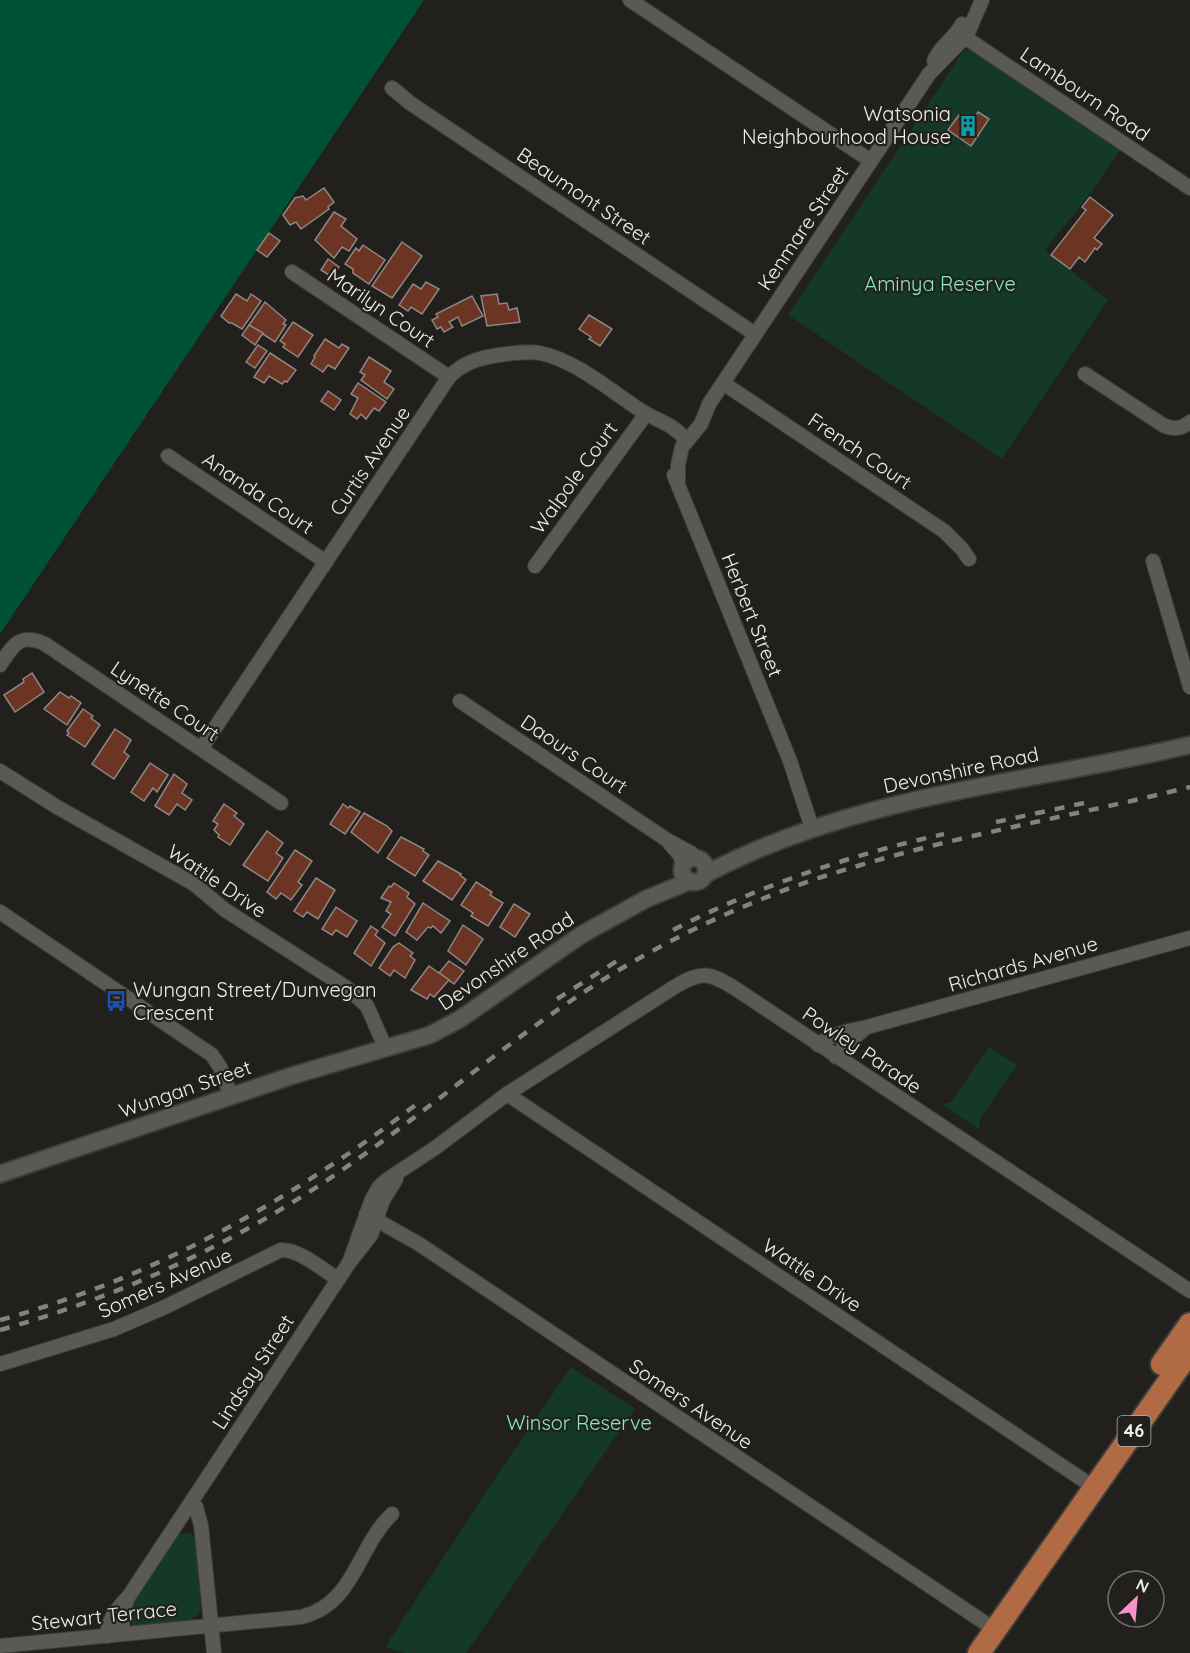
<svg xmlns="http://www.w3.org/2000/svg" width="1190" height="1653" font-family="Quicksand,sans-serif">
<rect width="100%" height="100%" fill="#21201c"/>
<g fill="#143929">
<polygon points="964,50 973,52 1120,150 1093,190 1045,250 1108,300 1002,459 788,315"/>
<polygon points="989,1047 1017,1065 979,1120 980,1130 942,1104 951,1102"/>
<polygon points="571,1367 635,1409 466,1653 405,1653 385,1647 494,1480"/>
<path d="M187,1532L192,1534L195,1539L201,1605L198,1615L189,1620L136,1626C128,1623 128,1619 127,1611L178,1535Z"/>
</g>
<polygon fill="#005237" points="0,0 424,0 0,634"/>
<g fill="#6c3422" stroke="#8d8785" stroke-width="1.5">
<polygon points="978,112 989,119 971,146 948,130 959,115 971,122"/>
<polygon points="324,188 334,202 328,207 329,209 301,229 296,222 290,225 283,215 295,198 303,196 306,200"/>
<polygon points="1090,197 1113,215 1094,238 1102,244 1097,250 1095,248 1085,262 1079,257 1070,269 1051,255 1086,210 1082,207"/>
<polygon points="334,212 346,219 341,226 357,239 349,251 342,247 334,258 315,240"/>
<polygon points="269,233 280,241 267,257 257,250"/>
<polygon points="402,242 422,256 392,298 372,286"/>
<polygon points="363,245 385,260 369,284 353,273 353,269 345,264 356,248 359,251"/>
<polygon points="328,259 339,267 332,277 321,270"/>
<polygon points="426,282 439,289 422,314 411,307 408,311 399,305 413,284 421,289"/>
<polygon points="236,294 247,301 251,294 261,301 242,329 232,323 229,323 221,316"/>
<polygon points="497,294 499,304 507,303 509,310 517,308 520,322 487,326 481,296"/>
<polygon points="472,296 483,316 462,326 458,317 449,322 453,327 444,332 441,327 437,329 432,320 438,317 436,314"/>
<polygon points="265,302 286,320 283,324 286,325 275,342 249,325"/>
<polygon points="589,315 612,329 600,346 589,339 591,337 579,329"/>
<polygon points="293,322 313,335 298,357 283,347 285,344 280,341"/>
<polygon points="249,325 263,333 255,345 242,335"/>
<polygon points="325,339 339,348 342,344 349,348 335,369 328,365 323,372 311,364 315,357 314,356"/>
<polygon points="258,345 267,351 255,368 246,362"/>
<polygon points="270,353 296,370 287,382 285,381 282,384 269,376 264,383 254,377"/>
<polygon points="369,357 391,371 384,382 394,389 387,399 361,380 365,375 360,372"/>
<polygon points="358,383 386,402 379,411 374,408 366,419 361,414 357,419 350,414 358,398 351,394"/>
<polygon points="328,391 341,400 334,410 321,401"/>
<polygon points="32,673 44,692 15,712 4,695 24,682 23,679"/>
<polygon points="60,692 69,698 71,696 81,703 67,725 44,709"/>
<polygon points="83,709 93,716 91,718 100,725 85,747 67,735 69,733 67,731"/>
<polygon points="115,729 131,740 124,752 129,756 114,779 92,764"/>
<polygon points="150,763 168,775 157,792 153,788 144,801 131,792"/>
<polygon points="174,774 187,784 182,793 192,800 185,810 177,804 169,815 155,806"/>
<polygon points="224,804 237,813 234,816 244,824 230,845 218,837 219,835 214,830 218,824 213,821"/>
<polygon points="343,804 348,808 350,806 360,812 345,834 330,824"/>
<polygon points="364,813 387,826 392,831 378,853 351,832"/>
<polygon points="267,831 283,843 276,853 283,858 268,881 243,865"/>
<polygon points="401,837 424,849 423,851 429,855 415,876 387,858"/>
<polygon points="295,850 312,861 298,882 302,885 291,900 281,893 276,899 267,892"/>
<polygon points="438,861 461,874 460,875 466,880 452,900 423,881"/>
<polygon points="316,878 335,890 318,919 307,912 303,917 294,911"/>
<polygon points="476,882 492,892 490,895 503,903 488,926 471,916 473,913 461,905"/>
<polygon points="394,883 409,893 407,897 415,904 395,936 382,927 391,914 386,911 391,902 381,898 389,886 391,887"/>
<polygon points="423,903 450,921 441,933 433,926 431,928 428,927 417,940 406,932"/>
<polygon points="514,904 530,914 515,937 500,927"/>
<polygon points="336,907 357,921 347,937 336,930 332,935 322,929"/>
<polygon points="463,925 483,939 466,965 448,951"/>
<polygon points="371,926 378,931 375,935 385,943 371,966 354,953"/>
<polygon points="399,943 413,953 410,956 415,960 405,978 394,970 390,976 379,968 393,947"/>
<polygon points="449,961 464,971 454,984 439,973"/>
<polygon points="429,966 449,980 434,997 430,994 427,999 411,990"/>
</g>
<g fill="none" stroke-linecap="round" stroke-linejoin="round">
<defs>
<g id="minor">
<polyline points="630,0 871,161"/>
<polyline points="960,34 1190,188"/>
<path d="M934,61C940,45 955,39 962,24"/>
<polyline points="392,88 410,103 755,334"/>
<polyline points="292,272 449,377"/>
<path d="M1085,374L1163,425C1173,430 1181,429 1190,422"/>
<polyline points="723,383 944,531 962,549 969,559"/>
<polyline points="168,456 326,562"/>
<polyline points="674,475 790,761 812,828"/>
<polyline points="678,483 678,465 682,447 701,424 709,404 929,74 967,35 982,0"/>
<polyline points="1153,561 1190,687"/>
<polyline points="535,566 646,414"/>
<path d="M0,665C13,646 19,632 45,644L281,803"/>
<polyline points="460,701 667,840 691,853 696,858"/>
<path d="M201,749L449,377C464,362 479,358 499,355C513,353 527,351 540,353C575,360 611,391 640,410C657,421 674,424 686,440"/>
<polyline points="0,771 57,807 194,884 225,910 347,988 367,1006 386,1049"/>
<polyline points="670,844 679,854 684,865"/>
<polyline points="0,912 212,1055 220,1067 231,1096"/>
<path d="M818,1045C833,1033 849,1031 867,1027L1190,938"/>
<polyline points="836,1057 845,1045 863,1030"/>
<polyline points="507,1094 1095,1488"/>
<polyline points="366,1214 419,1244 994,1629"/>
<path d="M349,1263L372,1199L379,1187L388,1179L435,1148L507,1094L676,986C703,970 710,973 736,989L1190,1291"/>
<path d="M0,1364L114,1329L165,1307L281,1250C301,1250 321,1269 338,1279"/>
<polyline points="191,1503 196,1507 201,1525 214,1653"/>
<polyline points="122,1634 123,1614 127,1600"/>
<path d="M107,1636C108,1618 117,1609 129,1596L349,1263L371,1235L383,1200L396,1179"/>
<path d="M0,1646L301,1617C355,1604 357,1547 392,1514"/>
</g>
<g id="tertiary">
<circle cx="694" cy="870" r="12"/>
<path d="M706,874C856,794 1027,784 1190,745"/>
<polyline points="0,1174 291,1076 430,1035 460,1019 581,935 646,899 690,881"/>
</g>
<g id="trunk">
<polyline points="1162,1364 1190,1324"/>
<polyline points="979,1653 1190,1351"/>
</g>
</defs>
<use href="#minor" stroke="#3d3c39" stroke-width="16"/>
<use href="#tertiary" stroke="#3d3c39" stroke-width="20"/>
<use href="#trunk" stroke="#3d3c39" stroke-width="26"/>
<use href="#minor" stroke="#5a5954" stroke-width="14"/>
<use href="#tertiary" stroke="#5a5954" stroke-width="16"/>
<use href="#trunk" stroke="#b06a44" stroke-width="22"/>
<g stroke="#83827e" stroke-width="4.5" stroke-dasharray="10 10" stroke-linecap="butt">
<polyline points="996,822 1084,803"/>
<path d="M673,930C758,886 850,855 944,834"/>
<polyline points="557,999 623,957"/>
<path d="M0,1320C154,1278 292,1200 418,1103"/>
<path d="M0,1330C122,1296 238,1242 342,1170C444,1100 536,1015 645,955C711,918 782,888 854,867C964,834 1078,815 1190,787"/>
</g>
</g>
<defs>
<symbol id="building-bare" viewBox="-9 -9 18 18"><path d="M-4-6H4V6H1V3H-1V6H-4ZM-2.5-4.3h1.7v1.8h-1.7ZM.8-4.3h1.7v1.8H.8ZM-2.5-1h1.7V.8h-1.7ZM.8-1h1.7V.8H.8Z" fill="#0f9aa8" stroke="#21201c" stroke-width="2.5" paint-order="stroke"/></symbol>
<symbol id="bus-bare" viewBox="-9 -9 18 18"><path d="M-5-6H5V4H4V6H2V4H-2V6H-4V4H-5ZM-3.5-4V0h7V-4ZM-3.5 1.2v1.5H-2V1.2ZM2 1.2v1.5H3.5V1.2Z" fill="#1a4fb4" stroke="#21201c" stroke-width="2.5" paint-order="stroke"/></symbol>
</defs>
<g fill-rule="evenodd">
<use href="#building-bare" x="953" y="111" width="30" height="30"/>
<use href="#bus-bare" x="101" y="986" width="30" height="30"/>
</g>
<g text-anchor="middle" stroke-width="4.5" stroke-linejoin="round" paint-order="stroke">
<rect fill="#21201c" stroke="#b1b0ad" stroke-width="1.5" x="1117.5" y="1416" width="33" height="30" rx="4.5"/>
<g font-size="18" font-weight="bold" fill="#efeeeb">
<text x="1134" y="1437">46</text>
</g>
<g font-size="20" fill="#efeeeb" stroke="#21201c">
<text transform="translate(1085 94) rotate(34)" y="7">Lambourn Road</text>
<text transform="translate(584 196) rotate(34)" y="7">Beaumont Street</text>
<text transform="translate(803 228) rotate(-56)" y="7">Kenmare Street</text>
<text transform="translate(381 308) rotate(34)" y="7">Marilyn Court</text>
<text transform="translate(860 451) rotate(34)" y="7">French Court</text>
<text transform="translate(370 461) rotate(-56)" y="7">Curtis Avenue</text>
<text transform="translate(574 478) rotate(-54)" y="7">Walpole Court</text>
<text transform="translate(258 493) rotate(34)" y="7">Ananda Court</text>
<text transform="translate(752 615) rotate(68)" y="7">Herbert Street</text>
<text transform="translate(165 701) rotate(34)" y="7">Lynette Court</text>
<text transform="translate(574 754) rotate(34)" y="7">Daours Court</text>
<text transform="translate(961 770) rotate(-12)" y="7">Devonshire Road</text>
<text transform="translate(217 881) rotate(34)" y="7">Wattle Drive</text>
<text transform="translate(506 961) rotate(-34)" y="7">Devonshire Road</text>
<text transform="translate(1023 964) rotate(-16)" y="7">Richards Avenue</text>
<text transform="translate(862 1050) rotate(34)" y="7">Powley Parade</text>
<text transform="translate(185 1089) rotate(-19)" y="7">Wungan Street</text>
<text transform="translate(812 1275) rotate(34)" y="7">Wattle Drive</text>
<text transform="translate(165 1283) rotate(-24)" y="7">Somers Avenue</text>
<text transform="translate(253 1372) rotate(-57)" y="7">Lindsay Street</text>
<text transform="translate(691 1404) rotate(34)" y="7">Somers Avenue</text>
<text transform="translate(104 1616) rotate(-6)" y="7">Stewart Terrace</text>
</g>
<g font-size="20" fill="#efeeeb" stroke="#21201c" text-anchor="end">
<text x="951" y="121">Watsonia<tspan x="951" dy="23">Neighbourhood House</tspan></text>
<text x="133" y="997" text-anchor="start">Wungan Street/Dunvegan<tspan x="133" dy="23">Crescent</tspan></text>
</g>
<g font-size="20" fill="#86eabc" stroke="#21201c">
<text x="940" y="291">Aminya Reserve</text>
<text x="579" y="1430">Winsor Reserve</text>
</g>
</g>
<g transform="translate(1136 1599) rotate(26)"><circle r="28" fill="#21201c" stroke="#73726f" stroke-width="1.5"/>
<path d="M0-4.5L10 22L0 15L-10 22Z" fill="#f890cb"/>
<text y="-9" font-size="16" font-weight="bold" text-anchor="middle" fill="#efeeeb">N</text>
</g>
</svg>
